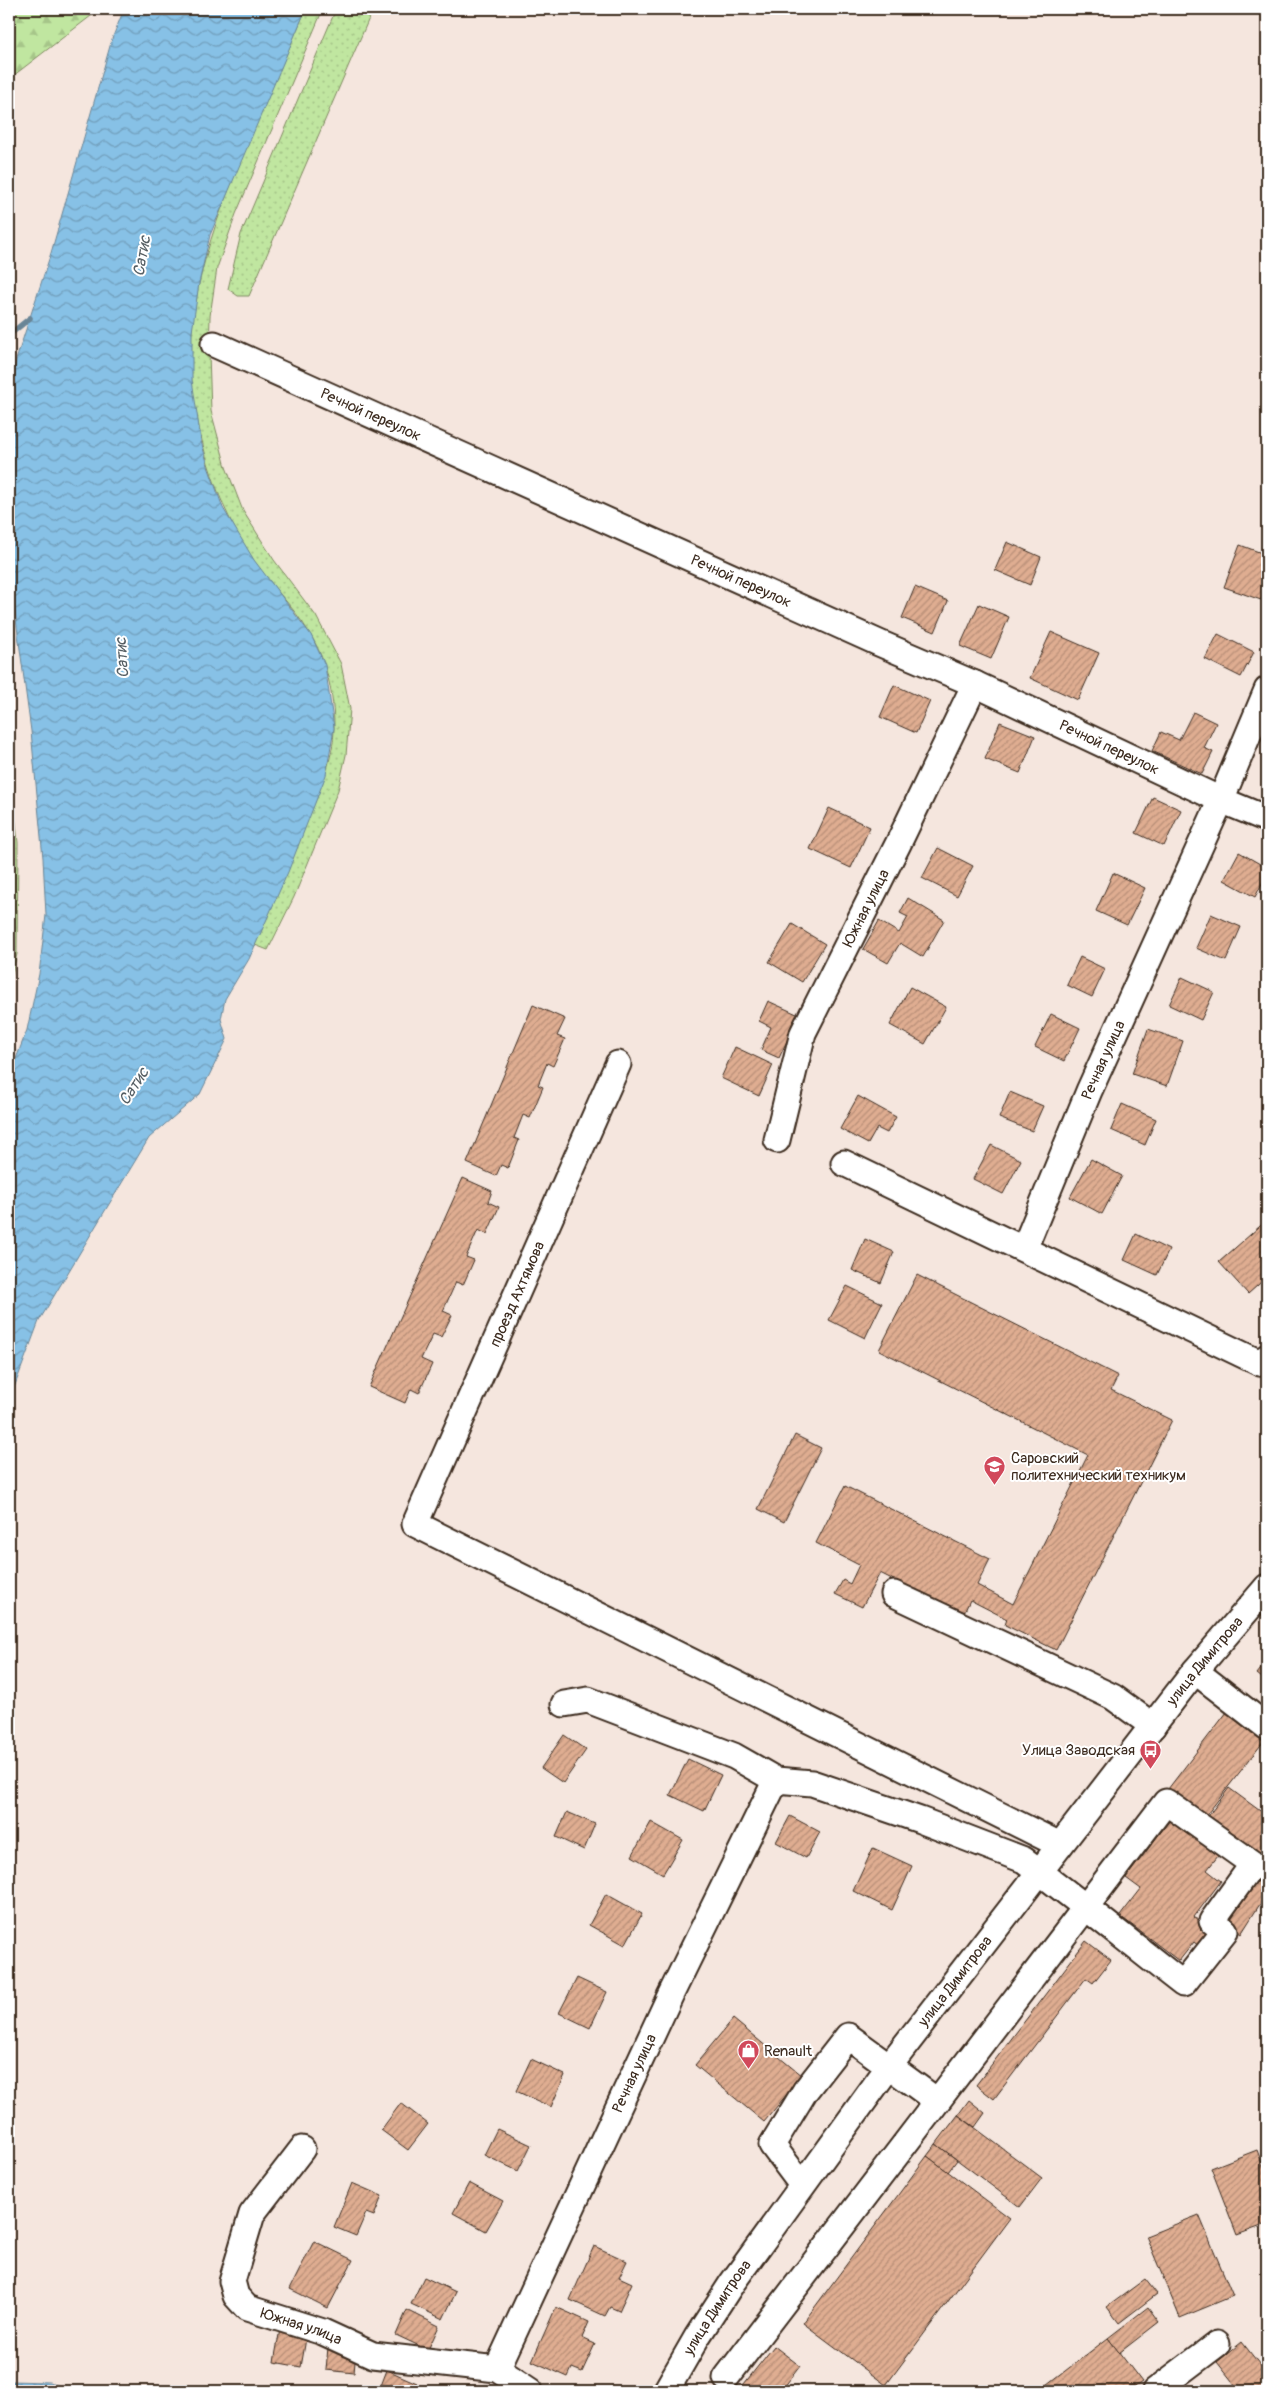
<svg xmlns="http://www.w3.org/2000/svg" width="1276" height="2400" font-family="Pangolin,sans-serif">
<defs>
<pattern id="grass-dots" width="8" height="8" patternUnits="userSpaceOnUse" patternTransform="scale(1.25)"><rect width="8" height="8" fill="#c0e6a0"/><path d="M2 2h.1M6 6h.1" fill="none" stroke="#a6c589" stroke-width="1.8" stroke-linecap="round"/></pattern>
<pattern id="forest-firs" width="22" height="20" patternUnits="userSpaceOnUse" patternTransform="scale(1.25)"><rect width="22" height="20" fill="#c0e6a0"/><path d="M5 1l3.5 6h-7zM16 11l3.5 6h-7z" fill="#a6c589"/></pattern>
<pattern id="water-waves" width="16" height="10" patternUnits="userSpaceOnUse" patternTransform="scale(1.25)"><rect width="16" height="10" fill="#87c1e6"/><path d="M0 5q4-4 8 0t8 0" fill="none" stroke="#709dba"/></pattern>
<pattern id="building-hatch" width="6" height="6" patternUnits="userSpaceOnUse" patternTransform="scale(1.25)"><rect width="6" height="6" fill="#dfad91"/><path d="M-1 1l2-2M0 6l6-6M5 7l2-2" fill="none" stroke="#b68d76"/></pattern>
</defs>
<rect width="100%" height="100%" fill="#f5e6de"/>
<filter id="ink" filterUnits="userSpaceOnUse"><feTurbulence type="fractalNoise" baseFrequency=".02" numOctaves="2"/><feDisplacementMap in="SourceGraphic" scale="10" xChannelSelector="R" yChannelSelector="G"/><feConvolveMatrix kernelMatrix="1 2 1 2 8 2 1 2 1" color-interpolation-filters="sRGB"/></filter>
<g filter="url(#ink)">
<g fill="url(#grass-dots)" stroke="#7e885f">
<path d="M306,9H323L236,214L217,268L210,316L209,354L211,411L226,467L243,511L274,560L316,616L341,664L350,709L346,755L338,790L294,897L268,950L255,945C274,903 292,862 308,819C320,790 334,758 334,727C334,696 327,661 310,634C294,607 270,585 252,558C217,504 199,446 192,383C184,295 218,213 252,134C270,92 288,51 306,9Z"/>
<polygon points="336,9 373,9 249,296 238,296 228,289 241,234"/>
<polygon points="9,760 18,843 17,954 9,985"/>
</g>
<polygon fill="url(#forest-firs)" stroke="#7e885f" points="9,9 100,9 9,79"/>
<g fill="url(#water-waves)" stroke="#698596">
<polygon points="124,9 306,9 210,235 199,283 192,332 192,380 201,441 209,469 223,508 254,560 311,635 325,665 334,728 326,775 288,872 249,959 225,999 221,1019 227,1039 200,1094 149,1138 94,1229 39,1321 9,1401 9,1077 27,1030 39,974 46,915 43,858 31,731 9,567 9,397 16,360 51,253 112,39"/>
<polygon points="9,2381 49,2382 73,2391 9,2391"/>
</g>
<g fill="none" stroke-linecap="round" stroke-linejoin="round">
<polyline stroke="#698596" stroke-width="5.5" points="9,335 30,318"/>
</g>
<g fill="url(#building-hatch)" stroke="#3b2a1e">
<polygon points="1007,542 1041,557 1030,585 995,570"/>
<polygon points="1240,545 1267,555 1267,583 1261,600 1224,587"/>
<polygon points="915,587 948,601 935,632 902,618"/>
<polygon points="979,604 1009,617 991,659 960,646"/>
<polygon points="1051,632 1099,653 1078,700 1030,678"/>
<polygon points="1218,634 1254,652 1241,677 1205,659"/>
<polygon points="894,685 930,701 916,733 880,717"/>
<polygon points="1193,712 1216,723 1204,748 1213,752 1202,774 1152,751 1161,732 1179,740"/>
<polygon points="1000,722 1035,736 1020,773 985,759"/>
<polygon points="1153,797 1181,810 1164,846 1136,833"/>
<polygon points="829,808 870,827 851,868 810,849"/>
<polygon points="938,848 973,866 957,896 922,878"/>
<polygon points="1239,852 1267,868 1267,874 1255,897 1224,880"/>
<polygon points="1113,873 1145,888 1127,925 1096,911"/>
<polygon points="908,898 944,920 923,957 900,943 888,963 863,949 879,921 899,933 908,917 900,913"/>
<polygon points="1211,914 1241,927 1226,961 1196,948"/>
<polygon points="792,924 825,944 802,982 769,962"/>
<polygon points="1080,957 1105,969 1092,997 1067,985"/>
<polygon points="1182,977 1214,992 1201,1020 1169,1005"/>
<polygon points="910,987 946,1007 925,1044 890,1025"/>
<polygon points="768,1001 799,1015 779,1058 761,1050 771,1027 759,1021"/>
<polygon points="533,1005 565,1019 557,1036 565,1039 553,1066 547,1063 538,1085 543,1087 530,1118 523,1115 514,1138 519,1140 508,1168 501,1165 496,1176 467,1163"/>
<polygon points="1051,1014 1080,1028 1064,1061 1035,1047"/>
<polygon points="1148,1029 1183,1041 1167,1086 1132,1074"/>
<polygon points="735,1047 773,1065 759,1096 721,1078"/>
<polygon points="1010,1092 1043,1106 1032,1131 999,1118"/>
<polygon points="858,1096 896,1117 887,1133 877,1128 868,1144 840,1129"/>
<polygon points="1122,1104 1156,1119 1145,1145 1111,1130"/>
<polygon points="991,1145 1021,1160 1003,1194 973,1179"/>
<polygon points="1091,1159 1122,1176 1102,1214 1070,1197"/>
<polygon points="463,1178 492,1191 488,1202 499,1207 487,1234 478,1230 466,1257 474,1260 463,1285 456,1282 443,1311 452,1315 441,1337 433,1334 421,1359 432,1364 419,1393 411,1389 405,1403 369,1387"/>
<polygon points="1267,1220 1267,1277 1248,1294 1219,1262"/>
<polygon points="1136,1234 1169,1250 1157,1275 1124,1260"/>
<polygon points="865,1239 894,1252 881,1283 852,1270"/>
<polygon points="917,1275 1118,1376 1111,1390 1172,1420 1056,1650 1005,1625 1007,1619 970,1600 963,1615 880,1573 862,1607 835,1594 843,1580 850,1584 859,1565 816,1543 845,1486 990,1559 977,1585 1013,1604 1088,1455 879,1350"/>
<polygon points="847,1286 882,1303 865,1338 829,1320"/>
<polygon points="795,1435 821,1448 784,1522 758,1509"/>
<polygon points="1267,1661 1267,1682 1257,1674"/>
<polygon points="1227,1712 1264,1741 1204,1818 1168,1789"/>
<polygon points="564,1735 586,1750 563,1783 541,1768"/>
<polygon points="688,1759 721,1775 704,1811 670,1795"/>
<polygon points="1229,1788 1267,1816 1267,1846 1258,1858 1206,1819"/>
<polygon points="567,1812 595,1824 584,1850 556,1837"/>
<polygon points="790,1816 820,1832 806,1858 776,1842"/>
<polygon points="1170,1820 1218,1856 1207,1870 1221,1881 1194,1917 1212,1932 1200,1947 1194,1942 1179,1961 1120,1916 1141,1889 1126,1878"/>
<polygon points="651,1822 683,1840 663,1874 632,1856"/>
<polygon points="873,1848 912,1866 892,1910 853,1891"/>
<polygon points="1263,1865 1267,1867 1267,1893 1241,1934 1225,1923"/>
<polygon points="606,1894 642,1914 625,1945 589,1925"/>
<polygon points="1086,1941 1111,1960 1093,1983 1086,1978 994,2099 976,2085"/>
<polygon points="577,1978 607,1992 590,2028 559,2013"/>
<polygon points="733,2019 802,2076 764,2122 695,2065"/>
<polygon points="531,2059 565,2075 551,2107 516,2091"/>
<polygon points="969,2100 985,2113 975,2127 958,2115"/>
<polygon points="401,2103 428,2124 408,2150 381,2130"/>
<polygon points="958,2115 1042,2178 1020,2207 936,2144"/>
<polygon points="497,2129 531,2145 518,2171 484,2155"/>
<polygon points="936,2144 957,2160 948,2172 927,2156"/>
<polygon points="1257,2150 1267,2176 1267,2224 1237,2235 1211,2168"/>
<polygon points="927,2156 1010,2218 886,2385 803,2323"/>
<polygon points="352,2183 382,2196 374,2216 366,2213 356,2236 334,2227"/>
<polygon points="469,2183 503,2201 486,2231 453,2213"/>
<polygon points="1199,2215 1233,2296 1180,2318 1146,2236"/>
<polygon points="314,2241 353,2260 328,2308 290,2289"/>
<polygon points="594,2246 627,2261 619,2277 632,2283 619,2311 610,2307 605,2316 570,2300"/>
<polygon points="424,2277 456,2292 443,2319 411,2304"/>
<polygon points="1145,2279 1157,2294 1119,2323 1107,2307"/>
<polygon points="556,2307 589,2322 582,2338 595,2344 582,2372 572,2368 568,2377 532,2361"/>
<polygon points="1148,2307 1159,2322 1119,2353 1108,2338"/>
<polygon points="407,2310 439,2326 428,2350 396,2335"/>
<polygon points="280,2329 307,2333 301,2367 274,2362"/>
<polygon points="1108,2338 1142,2382 1129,2391 1039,2391"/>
<polygon points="1242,2342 1267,2374 1267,2391 1240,2391 1217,2362"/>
<polygon points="774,2346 800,2366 781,2391 743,2391 740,2389"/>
<polygon points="328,2347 356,2350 354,2373 326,2370"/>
<polygon points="387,2370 417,2383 414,2391 379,2391"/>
</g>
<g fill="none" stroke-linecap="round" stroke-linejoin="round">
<defs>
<g id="minor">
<path id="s1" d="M214,344L879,643L975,684L1221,800L1267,819"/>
<polyline points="618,1064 415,1524 1060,1845"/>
<path id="s2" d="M777,1140L803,1033L898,844L975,684"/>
<polyline points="844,1163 1260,1363 1267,1357"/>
<path id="s3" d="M1024,1249L1089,1091L1221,800L1267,690"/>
<polyline points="894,1594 1113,1697 1153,1726"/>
<polyline points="1195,1671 1267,1727"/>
<path d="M564,1704L588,1700L734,1756L776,1780L812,1783L920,1820L1024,1860C1078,1900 1130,1943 1183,1984L1225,1931L1212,1921L1253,1864L1166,1802C1019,1994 872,2186 726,2378"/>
<path id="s4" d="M302,2149L252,2214L232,2281L236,2296L247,2308L323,2332L373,2355L497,2369L530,2391"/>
<polyline points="802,2185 772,2145 805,2091 848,2036 937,2101"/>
<path id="s5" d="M497,2369L670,1996L776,1780"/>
<path id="s6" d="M666,2391L697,2337L732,2283L890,2065L1195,1671L1267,1587"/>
<polyline points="1155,2391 1217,2344"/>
</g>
</defs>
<use href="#minor" stroke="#3b2a1e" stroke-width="29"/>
<use href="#minor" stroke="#fff" stroke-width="25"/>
</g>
</g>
<defs>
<symbol id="university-pin" viewBox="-11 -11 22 30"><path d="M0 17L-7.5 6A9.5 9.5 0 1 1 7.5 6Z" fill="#d1495b" stroke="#fff"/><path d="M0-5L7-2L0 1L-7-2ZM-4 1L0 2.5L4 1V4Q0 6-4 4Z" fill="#fff"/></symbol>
<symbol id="bus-pin" viewBox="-11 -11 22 30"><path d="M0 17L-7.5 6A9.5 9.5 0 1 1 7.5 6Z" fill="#d1495b" stroke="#fff"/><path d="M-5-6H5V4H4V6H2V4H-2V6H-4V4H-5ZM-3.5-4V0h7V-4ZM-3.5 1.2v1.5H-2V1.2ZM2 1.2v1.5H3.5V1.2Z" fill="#fff"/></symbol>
<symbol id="shop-pin" viewBox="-11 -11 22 30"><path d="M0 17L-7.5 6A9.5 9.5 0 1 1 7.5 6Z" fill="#d1495b" stroke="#fff"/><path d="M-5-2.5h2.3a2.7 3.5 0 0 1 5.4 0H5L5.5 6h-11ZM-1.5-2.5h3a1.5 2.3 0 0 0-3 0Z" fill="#fff"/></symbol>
</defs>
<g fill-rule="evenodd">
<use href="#university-pin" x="982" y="1454" width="25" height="34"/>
<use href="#bus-pin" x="1138" y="1738" width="25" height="34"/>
<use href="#shop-pin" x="736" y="2038" width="25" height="34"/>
</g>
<g text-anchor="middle" stroke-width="4" stroke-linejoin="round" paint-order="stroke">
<g font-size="15" fill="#3b2a1e" stroke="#fff">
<text dy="5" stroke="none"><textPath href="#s1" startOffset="172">Речной переулок</textPath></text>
<text dy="5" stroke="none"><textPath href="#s1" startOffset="578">Речной переулок</textPath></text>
<text dy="5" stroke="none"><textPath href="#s1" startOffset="982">Речной переулок</textPath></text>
<text dy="5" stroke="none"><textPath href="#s2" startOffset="250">Южная улица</textPath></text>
<text dy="5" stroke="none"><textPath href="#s3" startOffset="205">Речная улица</textPath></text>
<text transform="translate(517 1294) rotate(-66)" y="5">проезд Ахтямова</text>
<text dy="5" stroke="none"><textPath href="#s6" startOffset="908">улица Димитрова</textPath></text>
<text dy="5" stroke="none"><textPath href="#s6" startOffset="502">улица Димитрова</textPath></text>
<text dy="5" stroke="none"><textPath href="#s5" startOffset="326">Речная улица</textPath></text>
<text dy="5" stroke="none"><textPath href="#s6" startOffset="98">улица Димитрова</textPath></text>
<text dy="5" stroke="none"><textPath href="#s4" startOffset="241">Южная улица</textPath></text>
</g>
<g font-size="15" fill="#3b2a1e" stroke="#fff" text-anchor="start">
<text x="1011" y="1463">Саровский<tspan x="1011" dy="17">политехнический техникум</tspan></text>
<text x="1135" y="1755" text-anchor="end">Улица Заводская</text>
<text x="764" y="2056">Renault</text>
</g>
<g font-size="16" font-style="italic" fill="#565f64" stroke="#fff">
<text transform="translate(141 256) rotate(-80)" y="6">Сатис</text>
<text transform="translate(121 658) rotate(-94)" y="6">Сатис</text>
<text transform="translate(133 1086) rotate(-57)" y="6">Сатис</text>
</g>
</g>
<rect width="1276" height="2400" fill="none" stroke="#fff" stroke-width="30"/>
<rect x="15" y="15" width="1246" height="2370" fill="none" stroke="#3b2a1e" stroke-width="2" filter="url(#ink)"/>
</svg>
